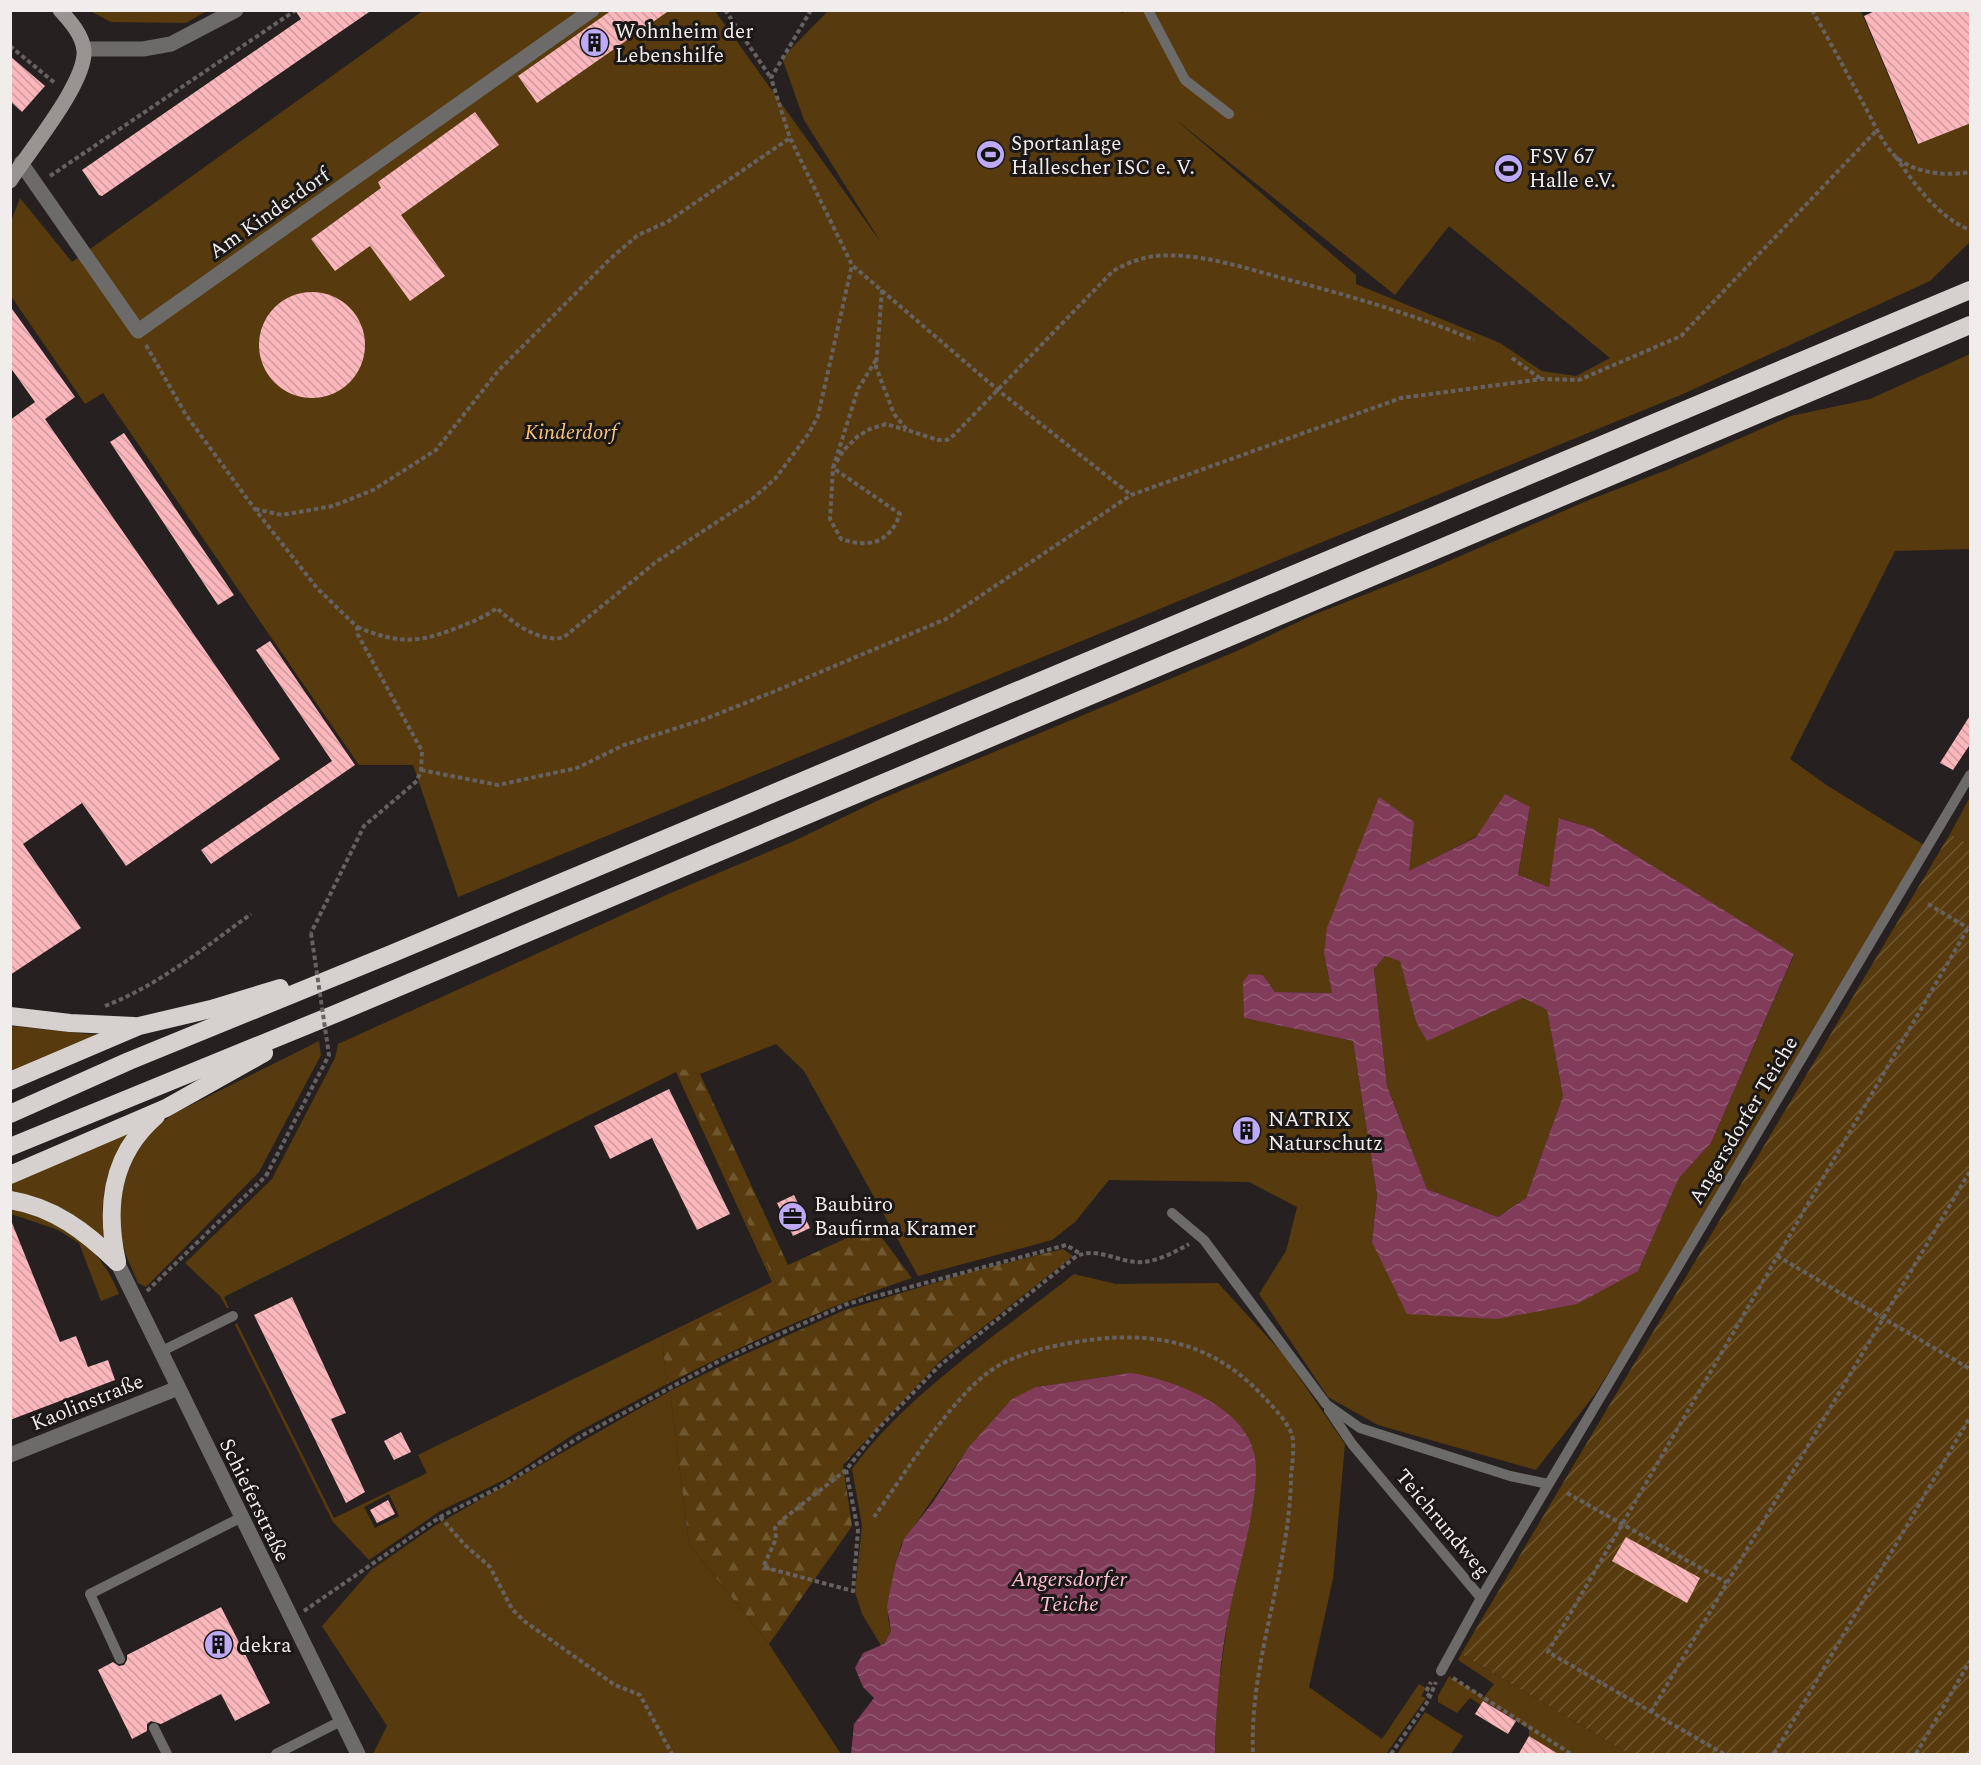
<svg xmlns="http://www.w3.org/2000/svg" width="1981" height="1765" font-family="Spectral,serif">
<defs>
<pattern id="forest-firs" width="22" height="20" patternUnits="userSpaceOnUse" patternTransform="scale(1.5)"><rect width="22" height="20" fill="#573a0d"/><path d="M5 1l3.5 6h-7zM16 11l3.5 6h-7z" fill="#6f5730"/></pattern>
<pattern id="garden-furrows" width="10" height="10" patternUnits="userSpaceOnUse" patternTransform="scale(1.5)"><rect width="10" height="10" fill="#573a0d"/><path d="M-1 1l2-2M0 10L10 0M9 11l2-2" fill="none" stroke="#6f5730"/></pattern>
<pattern id="water-waves" width="16" height="10" patternUnits="userSpaceOnUse" patternTransform="scale(1.5)"><rect width="16" height="10" fill="#803c59"/><path d="M0 5q4-4 8 0t8 0" fill="none" stroke="#925871"/></pattern>
<pattern id="building-back-hatch" width="6" height="6" patternUnits="userSpaceOnUse" patternTransform="scale(1.5)"><rect width="6" height="6" fill="#fbb7bb"/><path d="M-1 5l2 2M0 0l6 6M5-1l2 2" fill="none" stroke="#ce9b9e"/></pattern>
</defs>
<rect width="100%" height="100%" fill="#262120"/>
<g fill="#573a0d" fill-rule="evenodd">
<path d="M424,10L715,11L882,244L804,120L782,58L828,11L1114,10L1123,13L1126,10L1861,11L1917,144L1970,123V242L1930,281L1683,394L458,897L413,765H359L103,393L85,404L11,296L10,224L20,198L72,262ZM1175,119L1395,295L1449,226L1610,358L1576,376L1542,371L1500,343L1356,284V275Z"/>
<polygon points="90,11 207,10 207,11 186,23 111,22"/>
<path d="M1970,354V549L1895,551L1790,759L1828,786L1924,845L1639,1324L1595,1394L1536,1470L1378,1425L1328,1397L1259,1294L1286,1251L1297,1207L1249,1182L1109,1180L1075,1222L1052,1240L918,1276L804,1071L776,1044L700,1074L678,1069L776,1284L662,1340L667,1384L574,1434L506,1479L440,1511L369,1560L333,1522L235,1325L237,1323L334,1518L427,1473L418,1455L772,1282L676,1072L224,1297L229,1308H227L220,1296L185,1263L272,1179L335,1058L338,1044L673,892L792,842L881,799L1237,651L1313,615L1435,567L1589,500L1672,468L1791,416L1870,399ZM1530,808L1518,875L1549,887L1560,818L1592,828L1794,955L1711,1143L1679,1178L1638,1271L1372,1242L1377,1195L1353,1041L1244,1018L1263,975L1275,992L1332,993L1324,954L1408,872ZM389,1494L399,1516L375,1528L364,1507Z"/>
<polygon points="1970,797 1970,845 1950,834"/>
<polygon points="1385,956 1400,960 1416,1022 1427,1040 1523,998 1547,1010 1563,1096 1526,1198 1498,1217 1427,1189 1387,1086 1374,969"/>
<polygon points="11,1026 99,1035 11,1073"/>
<polygon points="319,1041 321,1055 259,1172 146,1287 138,1283 125,1253 117,1215 130,1159 155,1127 175,1113"/>
<path d="M127,1132L129,1135C106,1166 98,1202 105,1240C79,1215 47,1197 11,1192L10,1181Z"/>
<path d="M11,1207C62,1222 98,1242 119,1294L101,1301L79,1243L58,1230L11,1214Z"/>
<path d="M1074,1274L1116,1284L1218,1283L1283,1354L1345,1444L1333,1579L1309,1687L1382,1739L1419,1684L1426,1688L1421,1696L1426,1698L1386,1754H1215L1217,1695L1229,1612L1130,1373L1036,1387L968,1448L901,1545L896,1562L888,1619L891,1631L882,1647L862,1614L855,1592L862,1526L852,1469C911,1390 998,1335 1074,1274Z"/>
<polygon points="670,1391 689,1544 769,1644 841,1754 373,1754 387,1726 322,1626 371,1570 436,1525"/>
<polygon points="1461,1654 1629,1754 1544,1754 1548,1748 1529,1736 1529,1729 1484,1701 1481,1705 1470,1698 1457,1713 1438,1702 1438,1696 1449,1676 1484,1697 1494,1684 1458,1660"/>
<polygon points="1425,1712 1463,1736 1451,1754 1397,1754"/>
</g>
<g fill="url(#forest-firs)">
<path d="M677,1068L700,1074L788,1265L873,1226L912,1278C827,1306 747,1343 667,1384L662,1340L776,1284Z"/>
<polygon points="1063,1249 1073,1256 940,1361 843,1465 852,1526 769,1644 689,1544 670,1391 741,1356 845,1310 977,1270"/>
</g>
<polygon fill="url(#garden-furrows)" points="1950,834 1970,845 1970,1754 1629,1754 1461,1654"/>
<g fill="url(#water-waves)" fill-rule="evenodd">
<path d="M1505,794L1530,807L1518,875L1549,887L1559,818L1592,828L1794,954L1711,1143L1679,1178L1638,1271L1577,1304L1497,1319L1407,1314L1372,1242L1377,1195L1353,1041L1244,1018L1243,982L1249,974L1263,975L1275,992L1332,993L1324,954L1327,928L1379,797L1414,822L1409,871L1476,837ZM1385,956L1400,961L1416,1022L1427,1041L1523,998L1547,1010L1563,1096L1526,1198L1498,1217L1427,1189L1387,1086L1374,969Z"/>
<path d="M1130,1373C1172,1379 1244,1406 1254,1453C1263,1489 1238,1570 1230,1609C1220,1657 1216,1706 1215,1754H851L854,1724L874,1698L863,1687L855,1668L863,1653L884,1644L891,1631L887,1606L896,1562L904,1539L933,1502L968,1448L1012,1399L1036,1387Z"/>
</g>
<g fill="url(#building-back-hatch)">
<polygon points="295,10 372,10 102,196 99,195 82,170 301,19"/>
<polygon points="612,10 670,10 537,103 518,76"/>
<polygon points="1877,10 1971,10 1971,123 1918,144 1864,16"/>
<polygon points="10,56 45,86 22,112 10,101"/>
<polygon points="475,112 499,145 401,215 445,276 410,301 370,246 335,271 311,239 381,188 378,182"/>
<circle cx="312" cy="345" r="53"/>
<polygon points="10,306 75,397 45,419 280,759 126,866 82,803 23,844 81,928 10,975 10,420 35,402 10,367"/>
<polygon points="124,433 234,595 218,605 110,442"/>
<polygon points="270,641 355,765 211,864 201,850 332,761 256,650"/>
<polygon points="1971,714 1971,743 1953,770 1940,763"/>
<polygon points="669,1089 730,1214 697,1230 652,1138 610,1159 594,1126"/>
<polygon points="794,1195 810,1228 793,1236 777,1203"/>
<polygon points="10,1218 60,1342 76,1336 88,1367 108,1360 115,1380 10,1420"/>
<polygon points="292,1297 346,1413 331,1419 365,1492 346,1503 254,1315"/>
<polygon points="401,1432 411,1452 394,1460 384,1441"/>
<polygon points="388,1500 395,1514 377,1523 370,1510"/>
<polygon points="1626,1537 1700,1578 1687,1603 1612,1561"/>
<polygon points="221,1607 270,1703 235,1721 221,1694 161,1724 151,1721 147,1724 147,1731 132,1739 98,1670 113,1662 119,1666 124,1665 127,1660 127,1655"/>
<polygon points="1483,1701 1516,1721 1508,1734 1475,1714"/>
<polygon points="1529,1736 1560,1755 1518,1755"/>
</g>
<g fill="none" stroke-linecap="round" stroke-linejoin="round">
<g stroke="#666261" stroke-width="4" stroke-dasharray="4.5 3" stroke-linecap="butt">
<polyline points="725,10 771,78"/>
<polyline points="811,10 771,78 790,138 852,265 999,391 1131,495"/>
<path d="M1812,10C1830,42 1847,73 1864,105C1873,121 1882,143 1895,156C1914,174 1947,176 1970,172"/>
<polyline points="10,46 56,84"/>
<path d="M1896,157C1914,184 1939,218 1970,230"/>
<polyline points="50,176 296,10"/>
<path d="M882,290L876,367L894,414L907,430L938,440H947L954,435L1112,272C1124,264 1140,258 1155,256C1199,252 1244,268 1286,279C1350,296 1413,314 1474,340"/>
<polyline points="146,345 186,415 254,508 317,588 357,627 358,635 422,751 421,770 417,781 364,826 311,933"/>
<polyline points="1512,358 1541,379"/>
<path d="M876,360L858,389L833,468L900,514C889,544 868,548 841,539L830,519L833,468L843,451L858,436L870,429L886,424L906,430"/>
<polyline points="255,509 282,515 333,506 373,490 436,450 498,371 611,258 638,235 667,222 790,138"/>
<path d="M357,627C396,643 415,644 454,629C470,623 483,618 497,608C512,623 542,644 564,637L656,562L752,499L775,479L809,433L818,416L852,265"/>
<polyline points="421,770 498,785 577,768 624,745 705,719 773,692 946,619 1131,495 1401,398 1542,379 1579,380 1681,336 1877,130"/>
<polyline points="1928,904 1968,928"/>
<path d="M105,1006C159,985 204,948 251,914"/>
<polyline points="1777,1256 1970,1369"/>
<polyline points="147,1291 266,1176"/>
<path d="M846,1470L858,1530L853,1591L763,1567L776,1539L775,1528L782,1520L846,1470L877,1430L939,1366L1074,1258C1094,1244 1120,1264 1142,1262C1158,1261 1175,1252 1189,1244"/>
<polyline points="1567,1493 1727,1583"/>
<polyline points="440,1517 465,1545 490,1567 512,1609 524,1621 615,1685 640,1695 672,1754"/>
<path d="M874,1517C905,1474 951,1397 993,1369C1016,1354 1044,1348 1070,1343C1143,1330 1205,1337 1259,1392C1270,1404 1287,1420 1292,1435C1295,1447 1292,1464 1291,1476C1290,1570 1249,1660 1253,1754"/>
<polyline points="304,1611 440,1517 500,1487 583,1435 721,1360 847,1304 1066,1245 1081,1254"/>
<polyline points="1453,1678 1571,1754"/>
<polyline points="1430,1697 1426,1692 1431,1682"/>
<polyline points="1651,1712 1970,1171"/>
<polyline points="1391,1754 1428,1701 1436,1682"/>
<polyline points="1724,1754 1548,1652 1968,928 1970,929"/>
<polyline points="1774,1754 1970,1417"/>
<polyline points="1916,1754 1970,1661"/>
</g>
<g stroke="#6d6b6a" stroke-width="10">
<polyline points="1148,10 1185,80 1229,114"/>
<polyline points="1172,1213 1204,1240 1326,1404 1360,1428 1510,1476 1548,1484"/>
<polyline points="160,1352 233,1316"/>
<polyline points="1329,1410 1352,1444 1481,1598 1441,1671"/>
<polyline points="1481,1598 1970,775"/>
<polyline points="120,1659 90,1594 240,1518"/>
<polyline points="154,1728 167,1754"/>
<polyline points="276,1754 341,1721"/>
</g>
<g stroke="#6d6b6a" stroke-width="15">
<polyline points="84,49 143,49 171,44 236,10"/>
<polyline points="21,163 138,331 592,10"/>
<polyline points="117,1262 358,1754"/>
<polyline points="10,1455 178,1388"/>
</g>
<path stroke="#979492" stroke-width="15" d="M10,181C29,151 87,82 84,50C82,34 70,21 60,10"/>
<g stroke="#d6d1ce" stroke-width="18">
<polyline points="10,1016 70,1023 134,1026"/>
<polyline points="10,1081 139,1026 211,1009 280,988"/>
<polyline points="10,1114 129,1061 391,954 1970,290"/>
<polyline points="10,1147 335,1014 1970,325"/>
<polyline points="10,1175 166,1108 264,1053"/>
<path d="M10,1200C54,1207 86,1232 117,1262"/>
<path d="M117,1262C105,1207 111,1155 156,1116"/>
</g>
<polyline stroke="#666261" stroke-width="4" stroke-dasharray="4.5 3" stroke-linecap="butt" points="266,1176 329,1055 311,933"/>
</g>
<defs>
<symbol id="building-disc" viewBox="-11 -11 22 22"><circle r="9.5" fill="#bda9f5" stroke="#1c1817"/><path d="M-4-6H4V6H1V3H-1V6H-4ZM-2.5-4.3h1.7v1.8h-1.7ZM.8-4.3h1.7v1.8H.8ZM-2.5-1h1.7V.8h-1.7ZM.8-1h1.7V.8H.8Z" fill="#111"/></symbol>
<symbol id="stadium-disc" viewBox="-11 -11 22 22"><circle r="9.5" fill="#bda9f5" stroke="#1c1817"/><path d="M0-5a6.5 5 0 1 0 0 10a6.5 5 0 1 0 0-10ZM-3.5-1.8h7v3.6h-7Z" fill="#111"/></symbol>
<symbol id="office-disc" viewBox="-11 -11 22 22"><circle r="9.5" fill="#bda9f5" stroke="#1c1817"/><path d="M-6-3h4V-5.5h4V-3h4V5H-6ZM-1-4.5V-3h2v-1.5ZM-6 0V1H6V0Z" fill="#111"/></symbol>
</defs>
<g fill-rule="evenodd">
<use href="#building-disc" x="578" y="26" width="33" height="33"/>
<use href="#stadium-disc" x="974" y="138" width="33" height="33"/>
<use href="#stadium-disc" x="1492" y="152" width="33" height="33"/>
<use href="#building-disc" x="1230" y="1114" width="33" height="33"/>
<use href="#office-disc" x="776" y="1200" width="33" height="33"/>
<use href="#building-disc" x="202" y="1628" width="33" height="33"/>
</g>
<g text-anchor="middle" stroke-width="6" stroke-linejoin="round" paint-order="stroke">
<g font-size="21" fill="#f0edec" stroke="#1c1817" text-anchor="start">
<text x="615" y="38">Wohnheim der<tspan x="615" dy="24">Lebenshilfe</tspan></text>
<text x="1011" y="150">Sportanlage<tspan x="1011" dy="24">Hallescher ISC e. V.</tspan></text>
<text x="1529" y="163">FSV 67<tspan x="1529" dy="24">Halle e.V.</tspan></text>
<text x="1268" y="1126">NATRIX<tspan x="1268" dy="24">Naturschutz</tspan></text>
<text x="814" y="1211">Baubüro<tspan x="814" dy="24">Baufirma Kramer</tspan></text>
<text x="239" y="1652">dekra</text>
</g>
<g font-size="21" fill="#f0edec" stroke="#1c1817">
<text transform="translate(269 213) rotate(-35)" y="7">Am Kinderdorf</text>
<text transform="translate(1743 1120) rotate(-59)" y="7">Angersdorfer Teiche</text>
<text transform="translate(87 1402) rotate(-22)" y="7">Kaolinstraße</text>
<text transform="translate(255 1500) rotate(64)" y="7">Schieferstraße</text>
<text transform="translate(1443 1523) rotate(50)" y="7">Teichrundweg</text>
</g>
<g font-size="21" font-style="italic" fill="#f8c581" stroke="#1c1817">
<text x="571" y="439">Kinderdorf</text>
</g>
<g font-size="22" font-style="italic" fill="#fdbfd6" stroke="#1c1817">
<text x="1069" y="1586">Angersdorfer<tspan x="1069" dy="25">Teiche</tspan></text>
</g>
</g>
<rect width="1981" height="1765" fill="none" stroke="#f0edec" stroke-width="24"/>
</svg>
